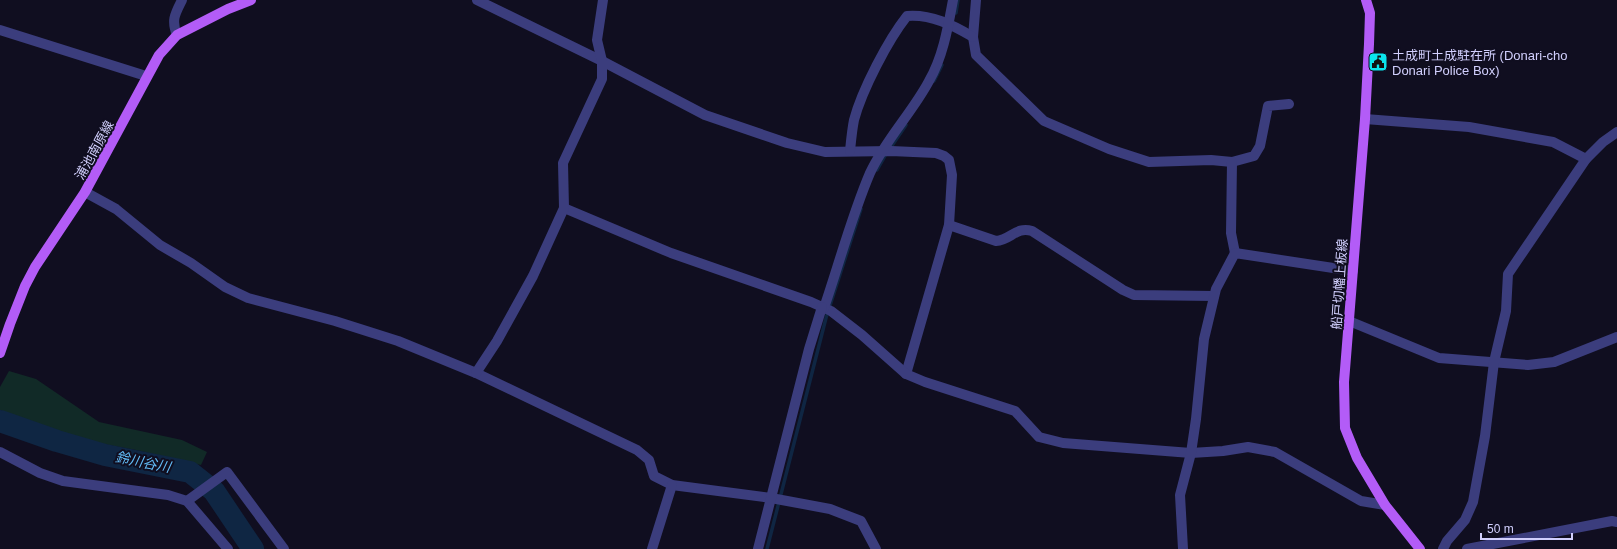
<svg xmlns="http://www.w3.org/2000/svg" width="1617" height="549" font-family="Arial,'Noto Sans JP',sans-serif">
<rect width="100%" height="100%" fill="#100e20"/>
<polygon fill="#112a27" points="9,371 36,379 99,422 182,440 207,452 201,465 136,450 76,439 0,410 0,387"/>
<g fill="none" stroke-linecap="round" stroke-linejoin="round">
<g stroke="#0f2643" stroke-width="3.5">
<polyline points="956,13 958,0"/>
<polyline points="934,81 942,65"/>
<polyline points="889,150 906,125"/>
<polyline points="877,170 885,156"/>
<polyline points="767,549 826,318 861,209"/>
</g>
<polyline stroke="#0f2643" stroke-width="22" points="0,421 57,441 105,455 190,472 214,491 253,549"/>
<g stroke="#3b3d7d" stroke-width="10">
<polyline points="477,0 602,61 705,115 787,143 825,152 891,151 936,153 944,156 949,160 952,175 949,225 906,374"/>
<polyline points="976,0 973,37 976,55 1044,121 1109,149 1149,162 1211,160 1232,162 1254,156 1260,146 1268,106 1289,104"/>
<polyline points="0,30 146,76"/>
<path d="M177,35C171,20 175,14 182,0"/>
<polyline points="1365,119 1469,127 1553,142 1586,159"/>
<path d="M850,151C851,141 852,130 854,120C862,90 888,40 907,16C931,14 953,25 973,37"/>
<polyline points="1232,162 1231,233 1235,253"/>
<polyline points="85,192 116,209 160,245 191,263 225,287 248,298 335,321 398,341 476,373 637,450 649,460 654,476 672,485 771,498 830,509 861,521 876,549"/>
<polyline points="564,208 671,253 811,302 831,311 862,335 906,374 925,382 1015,411 1039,437 1063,443 1191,453 1223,451 1248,447 1275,452 1361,501 1385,505"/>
<path d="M949,225L996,241C1011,240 1016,226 1032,231L1123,290L1134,295L1214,296"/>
<path d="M824,308C839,264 852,215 870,173C885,140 912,113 929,81C943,57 948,27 953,0"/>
<polyline points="1349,321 1439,358 1528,365 1554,362 1617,337"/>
<polyline points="476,373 497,341 533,276 564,208 563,163 602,79 602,61 597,40 603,0"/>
<polyline points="0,452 40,473 63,481 168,495 187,501 228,549"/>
<polyline points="187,501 227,472 284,549"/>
<polyline points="652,549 672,485"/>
<polyline points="758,549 809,349 822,307"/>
<polyline points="1183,549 1180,495 1191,453 1196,419 1204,339 1216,289 1235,253 1353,271"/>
<polyline points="1443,549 1447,541 1465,520 1473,502 1485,436 1494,362 1506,311 1508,274 1586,159 1603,142 1617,132"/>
<polyline points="1467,549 1612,521 1617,522"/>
</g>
<g stroke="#b35cf7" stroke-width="10">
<polyline points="1366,0 1370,13 1369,44 1365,119 1344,382 1345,428 1357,458 1385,505 1420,549"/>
<polyline points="0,353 10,324 25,286 35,267 85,192 159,55 177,35 228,9 251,0"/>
</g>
</g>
<defs>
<symbol id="civic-square" viewBox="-11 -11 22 22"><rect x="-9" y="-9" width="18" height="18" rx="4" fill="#0be5ed" stroke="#100e20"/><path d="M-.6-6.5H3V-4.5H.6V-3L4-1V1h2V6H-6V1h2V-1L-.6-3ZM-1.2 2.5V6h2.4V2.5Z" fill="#111"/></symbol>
</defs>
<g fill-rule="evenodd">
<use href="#civic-square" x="1367" y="51" width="22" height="22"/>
</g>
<g text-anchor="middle" stroke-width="4" stroke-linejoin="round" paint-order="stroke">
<g font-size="13" fill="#d1cffd" stroke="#100e20" text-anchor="start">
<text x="1392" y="60">土成町土成駐在所 (Donari-cho<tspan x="1392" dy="15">Donari Police Box)</tspan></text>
</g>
<g font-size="13" fill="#d1cffd" stroke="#100e20">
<text transform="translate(94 150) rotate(-61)" y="5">浦池南原線</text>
<text transform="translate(1339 284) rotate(-86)" y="5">船戸切幡上板線</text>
</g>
<g font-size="14" font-style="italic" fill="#62bcf7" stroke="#100e20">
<text transform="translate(143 462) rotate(11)" y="5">鈴川谷川</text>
</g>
</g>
<path d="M1481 533v6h91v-6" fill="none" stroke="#d1cffd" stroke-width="2"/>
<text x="1487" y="533" font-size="12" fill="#d1cffd" stroke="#100e20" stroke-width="3" paint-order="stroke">50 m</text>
</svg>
